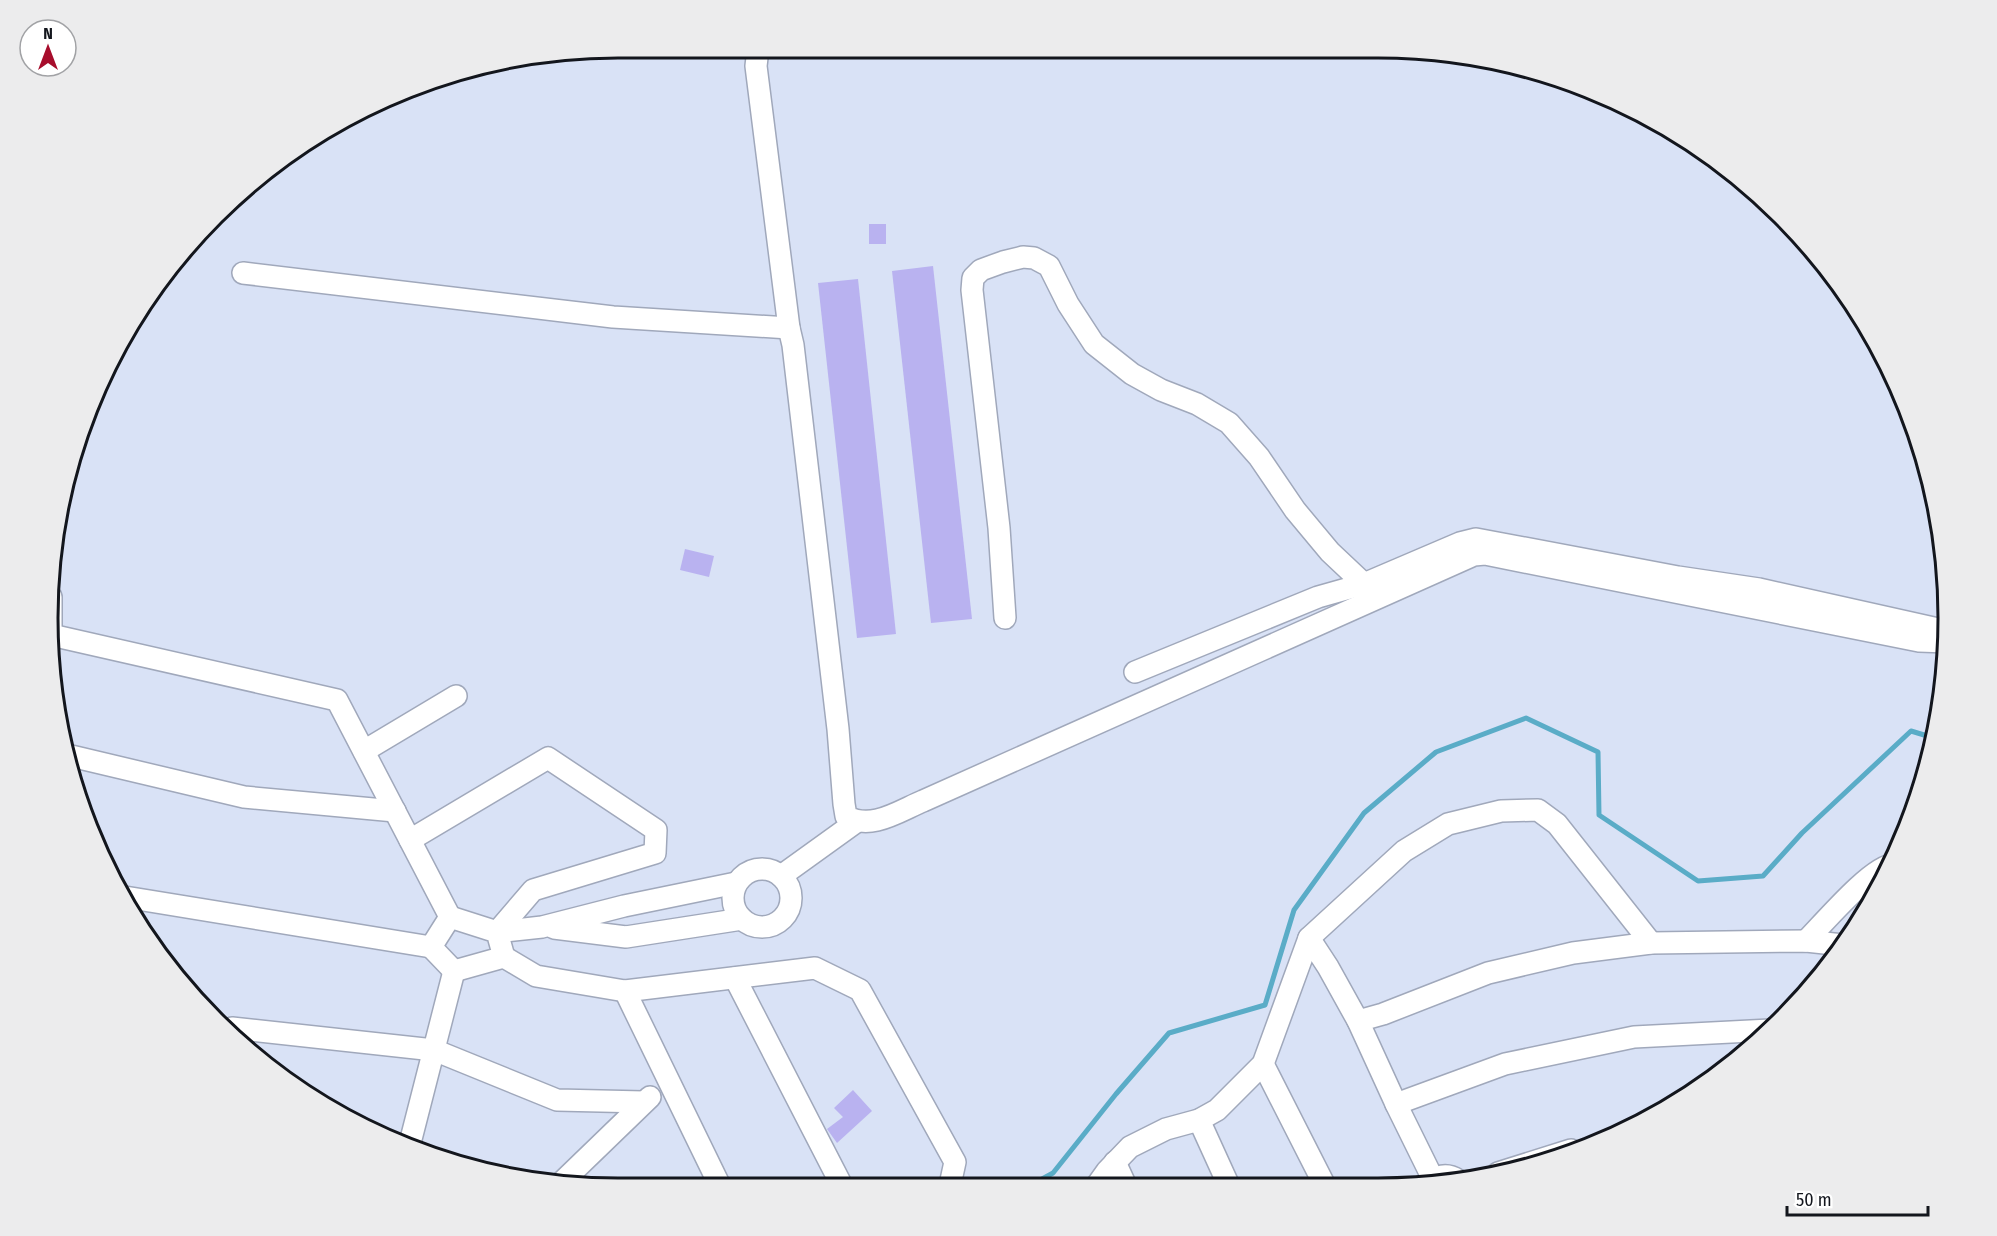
<svg xmlns="http://www.w3.org/2000/svg" width="1997" height="1236" font-family="'Fira Sans Condensed',sans-serif">
<rect width="100%" height="100%" fill="#d9e2f6"/>
<g fill="none" stroke-linecap="round" stroke-linejoin="round">
<polyline stroke="#5aacc7" stroke-width="5" points="1031,1185 1053,1173 1116,1094 1169,1033 1265,1005 1294,910 1364,813 1436,752 1526,718 1598,752 1599,815 1698,881 1763,876 1802,833 1911,731 1934,738"/>
</g>
<g fill="#b9b2f0">
<rect x="869" y="224" width="17" height="20"/>
<polygon points="933,266 972,619 931,623 892,271"/>
<polygon points="858,279 896,634 857,638 818,283"/>
<polygon points="685,549 714,556 709,577 680,570"/>
<polygon points="853,1090 872,1111 837,1143 827,1129 843,1117 834,1108"/>
</g>
<g fill="none" stroke-linecap="round" stroke-linejoin="round">
<defs>
<g id="minor">
<polyline points="758,49 756,66 789,328"/>
<path d="M243,273L613,317L789,328L793,345L838,729L844,804L846,816C871,831 899,811 923,801L1474,555L1485,554L1919,641L1947,642"/>
<polyline points="1005,618 999,528 972,290 973,278 981,270 1003,262 1023,257 1034,258 1049,266 1068,304 1094,344 1132,374 1161,390 1197,404 1229,423 1259,457 1295,510 1330,552 1364,584"/>
<polyline points="51,634 51,597"/>
<polyline points="51,635 337,700 450,917"/>
<polyline points="1135,672 1318,597 1364,584 1460,543 1476,539 1678,577 1759,589 1947,631"/>
<polyline points="364,751 456,696"/>
<polyline points="71,756 244,797 395,811"/>
<polyline points="410,840 548,758 656,830 655,853 533,890 497,932"/>
<circle cx="762" cy="898" r="29"/>
<polyline points="781,876 856,822"/>
<polyline points="125,897 431,947"/>
<polygon points="450,917 497,932 504,957 454,971 431,947"/>
<polyline points="554,928 626,937 742,919"/>
<polyline points="497,932 542,927 624,906 736,883"/>
<polyline points="1309,938 1328,967 1358,1021 1396,1104 1433,1179"/>
<path d="M1806,941C1822,925 1872,866 1892,865"/>
<polyline points="504,957 536,976 625,991 815,968 860,990 955,1162 950,1185"/>
<polyline points="735,978 841,1184"/>
<polyline points="625,991 719,1184"/>
<polyline points="1358,1021 1383,1014 1488,973 1573,953 1651,943 1806,941 1843,945"/>
<polyline points="232,1028 434,1050 557,1100 644,1102"/>
<polyline points="1263,1064 1325,1186"/>
<polyline points="1396,1104 1505,1064 1634,1037 1770,1030"/>
<polyline points="1199,1120 1229,1186"/>
<polyline points="409,1147 454,971"/>
<polyline points="1115,1162 1126,1186"/>
<polyline points="1498,1173 1571,1150"/>
<polyline points="561,1183 650,1097"/>
<polyline points="1097,1185 1107,1171 1130,1147 1166,1129 1199,1120 1217,1110 1263,1064 1309,938 1404,851 1448,824 1501,811 1538,810 1557,824 1651,943"/>
<path d="M1428,1185C1436,1175 1447,1173 1458,1180"/>
</g>
</defs>
<use href="#minor" stroke="#a0a8bb" stroke-width="24"/>
<use href="#minor" stroke="#fff" stroke-width="21"/>
</g>
<path d="M0 0H1997V1236H0ZM618 58H1378A560 560 0 0 1 1938 618V618A560 560 0 0 1 1378 1178H618A560 560 0 0 1 58 618V618A560 560 0 0 1 618 58Z" fill="#ececed" fill-rule="evenodd"/>
<path fill="none" stroke="#13161d" stroke-width="3" d="M618 58H1378A560 560 0 0 1 1938 618V618A560 560 0 0 1 1378 1178H618A560 560 0 0 1 58 618V618A560 560 0 0 1 618 58Z"/>
<g transform="translate(48 48)"><circle r="28" fill="#ffffff" stroke="#a1a2a5" stroke-width="1.5"/>
<path d="M0-4.5L10 22L0 15L-10 22Z" fill="#a70d2c"/>
<text y="-9" font-size="16" font-weight="bold" text-anchor="middle" fill="#13161d">N</text>
</g>
<path d="M1787 1206v9h141v-9" fill="none" stroke="#13161d" stroke-width="3"/>
<text x="1796" y="1206" font-size="18" fill="#13161d" stroke="#ffffff" stroke-width="4.5" paint-order="stroke">50 m</text>
</svg>
